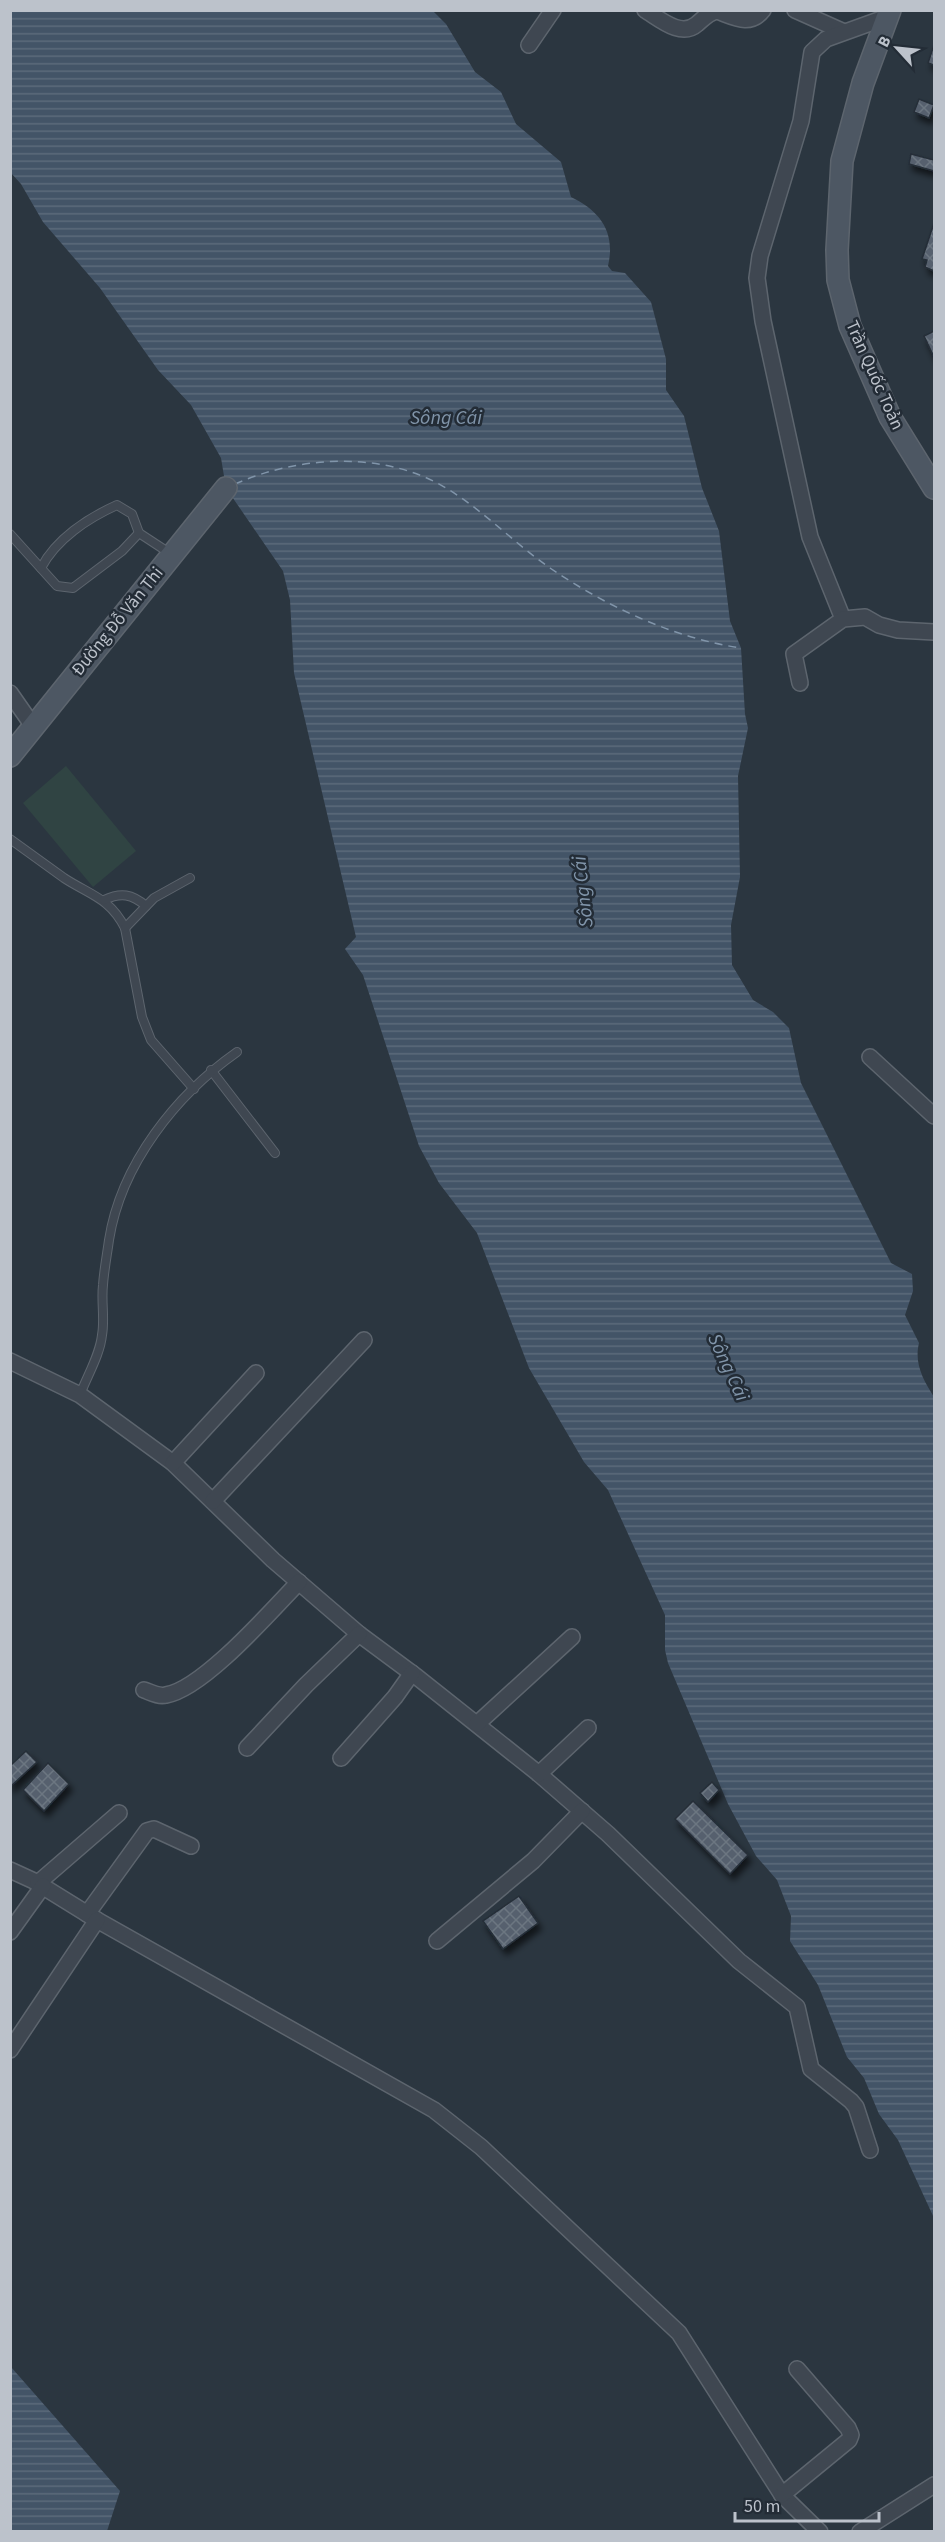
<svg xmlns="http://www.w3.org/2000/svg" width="945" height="2542" font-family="'Source Sans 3',sans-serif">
<defs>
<pattern id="water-rules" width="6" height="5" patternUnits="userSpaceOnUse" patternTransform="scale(1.5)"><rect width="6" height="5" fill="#435467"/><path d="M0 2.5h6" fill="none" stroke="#5c6b7b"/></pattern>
<pattern id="building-cross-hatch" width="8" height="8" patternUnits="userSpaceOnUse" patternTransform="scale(1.5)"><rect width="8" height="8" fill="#56616e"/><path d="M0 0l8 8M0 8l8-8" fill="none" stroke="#6c7681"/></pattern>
<filter id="shadow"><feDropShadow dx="3.5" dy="6" stdDeviation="3" flood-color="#0009"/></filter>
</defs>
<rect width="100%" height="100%" fill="#2b3640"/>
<polygon fill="#304443" points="66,766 136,851 93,887 23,803"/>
<g fill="url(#water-rules)">
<path d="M10,11H433L446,24L475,72L501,92L516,124L561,162L571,197C600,211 616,232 608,266L612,271L625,273L651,302L666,359V390L684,416L702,488L719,531L730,621L741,648L745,714L748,728L738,776L740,877L731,925L732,965L753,1000L773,1012L789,1028L801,1083L891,1263L912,1274L913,1291L905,1315L919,1343C914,1363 923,1380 934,1397V2218L898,2140L879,2114L864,2078L847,2057L818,1985L790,1941L791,1916L777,1880L756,1856L728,1804L668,1663L665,1650V1615L608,1490L584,1462L529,1368L477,1233L439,1183L419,1146L363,975L345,949L356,937L294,673L290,600L283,571L226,488L221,458L191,405L158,370L100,288L43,222L21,184L11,173Z"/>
<polygon points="11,2367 120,2491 107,2531 11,2531"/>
</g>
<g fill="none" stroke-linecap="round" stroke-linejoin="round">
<path stroke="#8195aa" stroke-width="1.5" stroke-dasharray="8 6" stroke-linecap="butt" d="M235,484C299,456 383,450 446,488C483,510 514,543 550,568C606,606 673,638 741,648"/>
</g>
<g fill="url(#building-cross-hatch)" stroke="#252e38" stroke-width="1.5" filter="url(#shadow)">
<polygon points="934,45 934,65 928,63"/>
<polygon points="919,99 934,105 929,118 914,112"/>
<polygon points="911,154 934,160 934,171 909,164"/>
<polygon points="934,223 934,271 925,267 927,260 922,259"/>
<polygon points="934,331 934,357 924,336"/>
<polygon points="26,1751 37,1762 10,1787 10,1766"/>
<polygon points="48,1763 69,1784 44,1811 23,1790"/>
<polygon points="712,1782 719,1790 708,1802 700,1793"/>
<polygon points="693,1801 748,1855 730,1874 675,1819"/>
<polygon points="519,1896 538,1923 503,1949 483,1921"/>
</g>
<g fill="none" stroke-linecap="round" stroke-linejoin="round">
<defs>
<g id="lane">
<polyline points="10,534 57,586 73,588 122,551 139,533 171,554"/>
<path d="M41,568C56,539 88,518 117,505L132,514L139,533"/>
<path d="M10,839C28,852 46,865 64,878C90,895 110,898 125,928L142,1017L151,1040L194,1089"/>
<path d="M104,900C121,892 132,894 146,906"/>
<polyline points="125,928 154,898 190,878"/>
<polyline points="211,1070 275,1153"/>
<path d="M80,1395C87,1376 100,1355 102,1335C105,1319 101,1301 103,1285C104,1270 107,1255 109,1240C121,1164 176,1095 237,1052"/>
</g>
<g id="street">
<path d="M645,10C660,19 681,38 697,24C703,19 709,12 717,11C734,17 750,27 763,10"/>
<polyline points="795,10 842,31"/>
<polyline points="529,45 553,10"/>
<polyline points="843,619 810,537 763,321 757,278 760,256 801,121 812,52 826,39 887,17"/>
<polyline points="800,683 794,654 843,619 865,617 879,625 898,630 934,632"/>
<polyline points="10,693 33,726"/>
<polyline points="870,1057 934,1116"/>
<polyline points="10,1361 80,1395 173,1463 273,1560 359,1634 417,1677 539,1774 608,1834 739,1961 797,2007 811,2069 851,2101 856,2107 870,2150"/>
<polyline points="173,1463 256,1373"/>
<polyline points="213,1501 364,1340"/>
<path d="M144,1690C150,1692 158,1697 166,1695C203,1689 271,1611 299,1582"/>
<polyline points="477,1724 572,1637"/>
<polyline points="247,1748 306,1685 359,1634"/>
<polyline points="341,1758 395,1697 412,1673"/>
<polyline points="539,1774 588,1728"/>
<polyline points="10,1870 34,1881 97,1920 434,2110 481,2147 679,2333 782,2495 820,2532"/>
<polyline points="38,1883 119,1813"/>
<polyline points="87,1914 147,1831 154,1829 191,1846"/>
<polyline points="10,1932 43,1886"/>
<polyline points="437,1941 533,1861 582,1811"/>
<polyline points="10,2050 97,1920"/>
<polyline points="782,2495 849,2440 851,2435 848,2428 797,2369"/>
<polyline points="860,2532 934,2485"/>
</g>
<g id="secondary">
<polyline points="890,10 863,83 842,161 837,250 838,280 850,326 890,417 934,488"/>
<polyline points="10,756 226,488"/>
</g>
</defs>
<use href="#lane" stroke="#5d656e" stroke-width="10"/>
<use href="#street" stroke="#5d656e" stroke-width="18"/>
<use href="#secondary" stroke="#5d656e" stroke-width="24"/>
<use href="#lane" stroke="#3f4751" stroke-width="8"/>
<use href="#street" stroke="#3f4751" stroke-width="15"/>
<use href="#secondary" stroke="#4d5763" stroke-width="21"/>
</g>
<g text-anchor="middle" stroke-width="5" stroke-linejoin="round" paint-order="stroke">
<g font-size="18" fill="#bcc2cb" stroke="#232c36">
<text transform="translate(875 375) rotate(66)" y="6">Trần Quốc Toản</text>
<text transform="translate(117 621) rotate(-51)" y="6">Đường Đỗ Văn Thi</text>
</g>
<g font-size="20" font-style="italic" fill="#8195aa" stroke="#232c36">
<text x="446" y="424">Sông Cái</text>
<text transform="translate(582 892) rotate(-96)" y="7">Sông Cái</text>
<text transform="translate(729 1367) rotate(65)" y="7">Sông Cái</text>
</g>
</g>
<rect width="945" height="2542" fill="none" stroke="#bcc2cb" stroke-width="24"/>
<g transform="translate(897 48) rotate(297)" stroke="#232c36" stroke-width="4.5" paint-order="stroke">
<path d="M0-4.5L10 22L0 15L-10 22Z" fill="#bcc2cb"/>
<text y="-9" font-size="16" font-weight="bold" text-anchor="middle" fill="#bcc2cb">B</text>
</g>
<path d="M735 2512v9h144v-9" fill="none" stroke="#bcc2cb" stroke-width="3"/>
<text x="744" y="2512" font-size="18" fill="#bcc2cb" stroke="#232c36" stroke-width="4.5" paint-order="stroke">50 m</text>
</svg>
